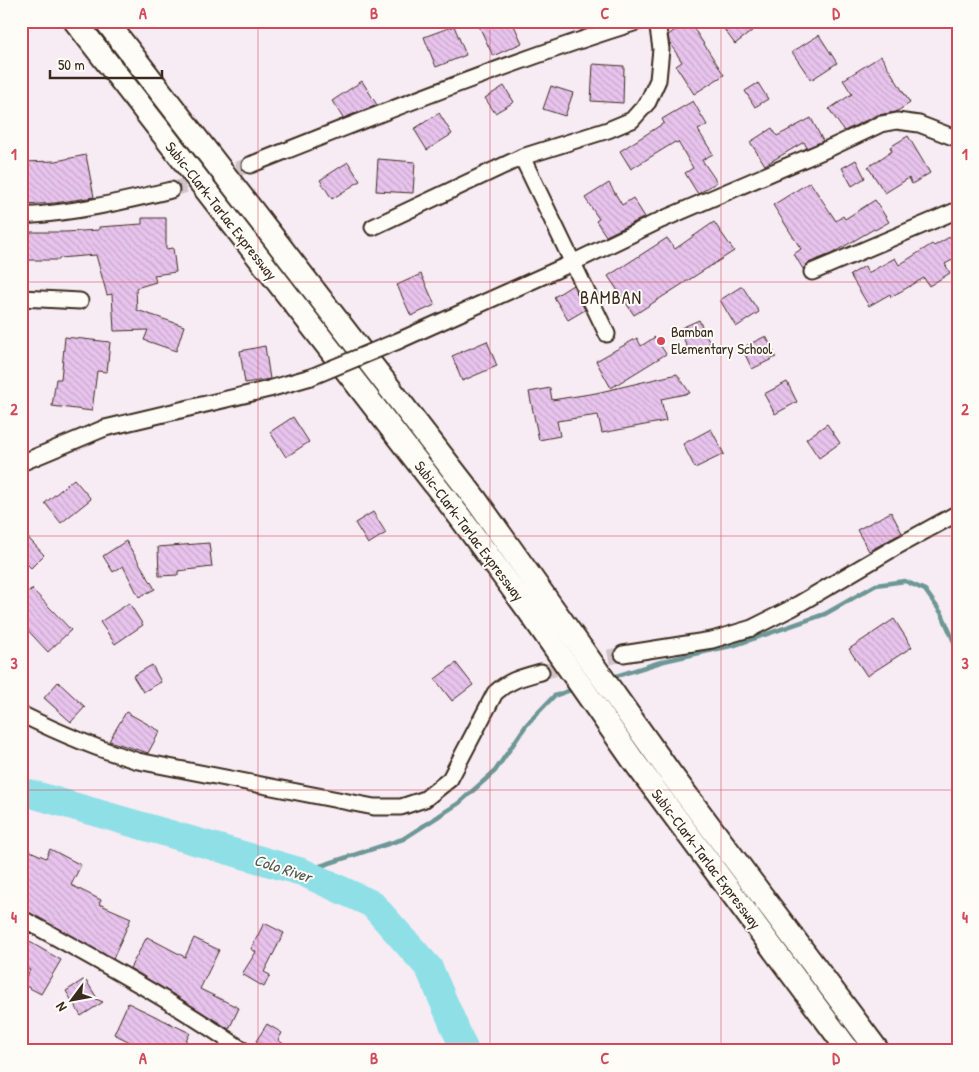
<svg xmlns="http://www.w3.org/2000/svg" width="979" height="1072" font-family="'Patrick Hand',sans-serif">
<defs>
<pattern id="building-back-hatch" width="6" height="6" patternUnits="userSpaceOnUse" patternTransform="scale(1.25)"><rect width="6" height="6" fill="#e8c3ed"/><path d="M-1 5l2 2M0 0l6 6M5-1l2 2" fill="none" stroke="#c8a8cb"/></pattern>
</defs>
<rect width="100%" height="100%" fill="#f7ebf4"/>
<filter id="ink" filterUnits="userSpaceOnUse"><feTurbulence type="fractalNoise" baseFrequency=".02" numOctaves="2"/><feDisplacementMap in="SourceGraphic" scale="10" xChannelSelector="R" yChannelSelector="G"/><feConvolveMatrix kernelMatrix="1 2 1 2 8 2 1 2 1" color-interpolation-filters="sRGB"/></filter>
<g filter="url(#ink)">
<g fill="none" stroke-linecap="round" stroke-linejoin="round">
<g stroke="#6d9796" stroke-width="4.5">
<polyline points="610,678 664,661 735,645 825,614 876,585 905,581 925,590 942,614 958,651"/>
<polyline points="302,872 403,839 459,803 495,771 527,724 554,696 574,689"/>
</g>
<polyline stroke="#8fe0e6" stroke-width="28" points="21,791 302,872 372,904 429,968 465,1051"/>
</g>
<g fill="url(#building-back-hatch)" stroke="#3b2a1e">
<polygon points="489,21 512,21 522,43 493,56 479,26"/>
<polygon points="689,21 724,75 694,94 676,66 682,62 669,42 668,35"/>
<polygon points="718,21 765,21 735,44"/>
<polygon points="454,26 466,55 436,67 424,37"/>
<polygon points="819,35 837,63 811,80 792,52"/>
<polygon points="881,56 910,103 896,112 877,115 844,131 829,109 852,94 843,80"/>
<polygon points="593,64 624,66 623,103 591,101"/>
<polygon points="362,81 377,105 343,118 332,101"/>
<polygon points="758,83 768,99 755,107 745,91"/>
<polygon points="504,86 514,102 495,113 485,98"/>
<polygon points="551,86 573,93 565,116 543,109"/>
<polygon points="693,101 707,125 698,130 713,154 702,160 717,182 698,194 685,173 693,168 678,142 676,143 675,142 631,169 620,151 664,123 662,119"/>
<polygon points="439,113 452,134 427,150 414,129"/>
<polygon points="811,118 823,141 807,148 804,142 765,165 750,142 772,128 777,136"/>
<polygon points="908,136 930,173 912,184 909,178 885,193 868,167 892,151 890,147"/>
<polygon points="86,155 94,197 55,203 25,205 22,162 56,161"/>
<polygon points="378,159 415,162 413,193 376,191"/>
<polygon points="856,160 865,178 852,186 842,168"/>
<polygon points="348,162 360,181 332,199 320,180"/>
<polygon points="810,182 836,221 843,216 845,219 875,200 889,222 875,230 874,229 831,254 808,263 803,269 794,254 801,249 773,205"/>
<polygon points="609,183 622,205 633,198 645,217 606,236 596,221 599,219 585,198"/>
<polygon points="142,218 166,218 166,249 173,248 176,272 154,275 156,282 136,288 137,310 184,326 176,351 144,340 148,330 114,331 112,294 107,295 96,255 59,258 59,260 21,260 21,232 65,232 99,230 99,227 142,224"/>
<polygon points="714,222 734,251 634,315 608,276 667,238 675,249"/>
<polygon points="958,232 958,257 945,264 950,273 929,286 924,278 891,297 890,294 869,306 850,275 865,266 868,273 895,258 899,265 932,244 934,246"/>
<polygon points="421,274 435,305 411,316 397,285"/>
<polygon points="573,285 585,310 568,320 554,297"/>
<polygon points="742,286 759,312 736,327 720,300"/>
<polygon points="699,320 710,343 691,355 679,329"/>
<polygon points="766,336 776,357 752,369 742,348"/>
<polygon points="65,337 110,342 107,372 97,371 92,411 52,406 56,379 61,379"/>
<polygon points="655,337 666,354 611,388 596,361 637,338 641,346"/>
<polygon points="487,341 497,366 462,381 452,356"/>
<polygon points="265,346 270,379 245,383 240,351"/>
<polygon points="677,374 690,393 661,399 666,421 602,433 598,415 557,421 560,436 539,440 529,392 550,388 552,400 596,393"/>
<polygon points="787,382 797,402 775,414 764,394"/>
<polygon points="293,417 309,442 286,457 270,432"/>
<polygon points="827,424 840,443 819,458 806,439"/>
<polygon points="711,429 724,454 695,468 683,444"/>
<polygon points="74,479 91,499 61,523 45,503"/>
<polygon points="373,512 386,533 368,544 355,523"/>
<polygon points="891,512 902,533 869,551 857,530"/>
<polygon points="21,530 44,555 31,568 21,558"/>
<polygon points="126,541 155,589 139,597 123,566 113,572 103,556"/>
<polygon points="209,543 212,567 178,571 178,575 159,576 158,547"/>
<polygon points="32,589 71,630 48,652 21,623 21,599"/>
<polygon points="129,603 143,625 115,644 100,622"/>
<polygon points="894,619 912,647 867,676 849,649"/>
<polygon points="456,663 473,685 452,701 435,679"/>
<polygon points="152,665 161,682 143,692 133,676"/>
<polygon points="58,682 85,707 71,722 44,698"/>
<polygon points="126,712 160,731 148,753 109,741"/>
<polygon points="21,847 46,858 50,849 81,865 71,885 101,900 99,904 131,918 113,959 21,909"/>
<polygon points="264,923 284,933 264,972 270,975 264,987 242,974 256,952 251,949"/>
<polygon points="21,937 61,960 41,994 22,984 30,970 21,965"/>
<polygon points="147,937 185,957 194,938 219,950 200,989 239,1008 229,1029 130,968"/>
<polygon points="83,980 87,982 97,998 96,999 103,1002 81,1016 66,991"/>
<polygon points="128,1003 190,1033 181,1051 148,1051 114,1034"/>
<polygon points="267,1024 282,1033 278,1040 293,1051 271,1051 256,1041"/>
</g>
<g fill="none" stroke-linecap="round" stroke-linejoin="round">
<g stroke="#d1c4c9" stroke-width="15" stroke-dasharray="15 8" stroke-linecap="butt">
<polyline points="171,190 250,165"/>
<polyline points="541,672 623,654"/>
</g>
<defs>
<g id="minor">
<polyline points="522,157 607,334"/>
<path d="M250,165C379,114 508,62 640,21"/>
<path d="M21,216C74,213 120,202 171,190"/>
<polyline points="373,227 522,157 608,130 632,120 648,102 658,80 661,49 657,21"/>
<polyline points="812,272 958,210"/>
<polyline points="21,298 80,301"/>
<polyline points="398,341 572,263 661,220 832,147 881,124 897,121 919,124 958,139"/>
<polyline points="21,463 105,428 269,389 311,377"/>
<polyline points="623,654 712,640 752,628 792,608 894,548 958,513"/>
<path d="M21,714C59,733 97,749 138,761L374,807H401L425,799L450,779L495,693C509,680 523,677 541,672"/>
<path d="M21,918C97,960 173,1001 244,1051"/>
</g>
<g id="highway">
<polyline points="75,21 460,517 529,611 633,760 849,1051"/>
<polyline points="106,21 476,500 670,773 878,1051"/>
</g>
</defs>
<use href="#minor" stroke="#3b2a1e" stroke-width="19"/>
<use href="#highway" stroke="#3b2a1e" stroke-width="26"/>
<use href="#minor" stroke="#fdfcf7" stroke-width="15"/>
<use href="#highway" stroke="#fdfcf7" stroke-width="22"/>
<defs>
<polyline id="minor-bridge" points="311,377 398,341"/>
</defs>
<use href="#minor-bridge" stroke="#3b2a1e" stroke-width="19" stroke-linecap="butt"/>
<use href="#minor-bridge" stroke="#fdfcf7" stroke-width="15"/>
</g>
</g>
<path fill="none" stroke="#d1495b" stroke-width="1" stroke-opacity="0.55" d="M258,21V1051M490,21V1051M721,21V1051M21,282H958M21,536H958M21,790H958"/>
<circle fill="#d1495b" stroke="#fdfcf7" stroke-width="2" cx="661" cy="341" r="5"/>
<g text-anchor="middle" stroke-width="4" stroke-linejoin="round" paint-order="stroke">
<g font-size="15" fill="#3b2a1e" stroke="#fdfcf7">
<text transform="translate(221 211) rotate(52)" y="5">Subic-Clark-Tarlac Expressway</text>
<text transform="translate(469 531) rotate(53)" y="5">Subic-Clark-Tarlac Expressway</text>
<text transform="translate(706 859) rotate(53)" y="5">Subic-Clark-Tarlac Expressway</text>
</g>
<g font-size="15" fill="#3b2a1e" stroke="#fdfcf7" text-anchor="start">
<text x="671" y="337">Bamban<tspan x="671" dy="17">Elementary School</tspan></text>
</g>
<g font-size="16" font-style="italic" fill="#505850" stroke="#fdfcf7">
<text transform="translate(283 868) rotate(18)" y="6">Colo River</text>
</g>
<g font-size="18" letter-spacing="1" fill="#3b2a1e" stroke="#fdfcf7">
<text x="611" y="304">BAMBAN</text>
</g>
</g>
<rect width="979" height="1072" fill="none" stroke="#fdfcf7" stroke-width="55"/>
<g transform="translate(72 1000) rotate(238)" stroke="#fdfcf7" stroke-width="4" paint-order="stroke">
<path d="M0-4L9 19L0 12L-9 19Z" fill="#3b2a1e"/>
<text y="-8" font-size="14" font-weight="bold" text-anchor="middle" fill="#3b2a1e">N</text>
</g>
<path d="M50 70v8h112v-8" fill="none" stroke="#3b2a1e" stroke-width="2.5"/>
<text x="58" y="70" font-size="15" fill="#3b2a1e" stroke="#fdfcf7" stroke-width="4" paint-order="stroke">50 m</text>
<rect x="28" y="28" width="924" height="1016" fill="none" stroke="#d1495b" stroke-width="2"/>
<g font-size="16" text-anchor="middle" font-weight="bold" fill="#d1495b">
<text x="143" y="19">A</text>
<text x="374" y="19">B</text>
<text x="605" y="19">C</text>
<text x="836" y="19">D</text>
<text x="14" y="160">1</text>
<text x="965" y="160">1</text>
<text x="14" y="415">2</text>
<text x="965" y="415">2</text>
<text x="14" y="669">3</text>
<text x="965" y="669">3</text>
<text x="14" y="923">4</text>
<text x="965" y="923">4</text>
<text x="143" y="1064">A</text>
<text x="374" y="1064">B</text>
<text x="605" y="1064">C</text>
<text x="836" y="1064">D</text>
</g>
</svg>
